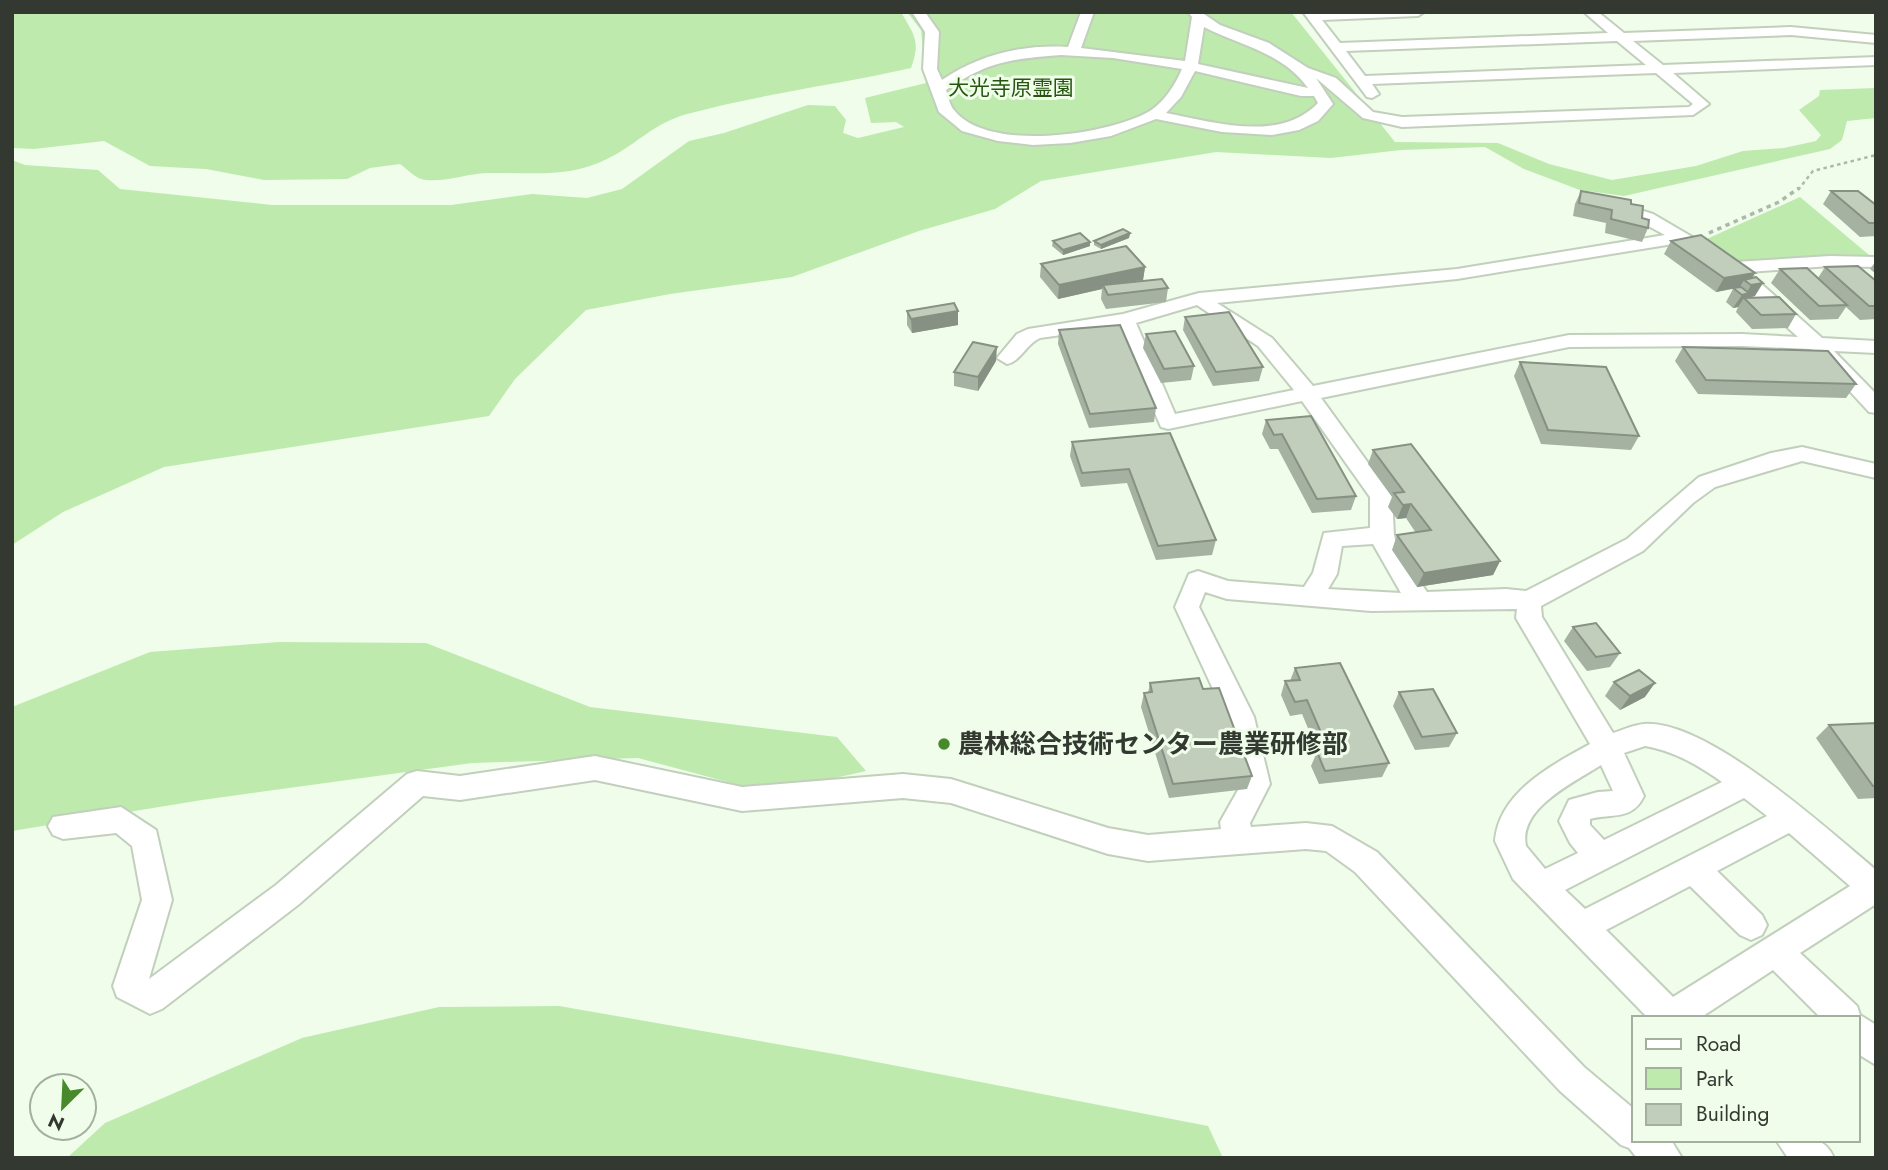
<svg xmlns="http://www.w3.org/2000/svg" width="1888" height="1170" font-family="Jost,'Noto Sans JP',sans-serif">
<rect width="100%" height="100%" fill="#effdea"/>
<g fill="#beeaae">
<path d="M12,12H901C914,35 921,41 911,68C836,85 761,94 687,114C654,123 637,144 609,158C568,179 532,172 489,173C468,173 448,182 426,180C417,180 407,169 400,164L370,168L347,179L264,180L206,169L150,166L104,141L34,149L12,148Z"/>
<polygon points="907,12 1291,12 1395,142 1498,143 1549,164 1612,180 1696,166 1743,151 1784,148 1816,141 1821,135 1799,110 1819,96 1820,90 1876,88 1876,118 1847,121 1842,140 1830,149 1624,196 1580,190 1524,169 1485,147 1401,150 1331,158 1216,152 1041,181 995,209 919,231 792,277 670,294 586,310 515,379 489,416 164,467 63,512 12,545 12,160 25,165 98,170 120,189 272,205 451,205 532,194 587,198 622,189 689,141 724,133 808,105 835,106 846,120 843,133 858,138 904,127 896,122 871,123 865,98 926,83 921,30"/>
<polygon points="1800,197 1875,260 1739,263 1700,242"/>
<polygon points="279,642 426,643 590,707 837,737 866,771 769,793 638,758 472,763 202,800 12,831 12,707 150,652"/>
<polygon points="559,1006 840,1055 1208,1126 1223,1158 67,1158 105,1123 302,1038 439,1007"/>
</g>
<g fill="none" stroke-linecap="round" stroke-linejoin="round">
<defs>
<g id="minor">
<path d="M912,12H925L939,32L937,69L942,80C978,55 1023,44 1068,47L1081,12H1094L1081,48L1185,61L1192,17L1188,12H1201L1220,25L1269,43L1308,68L1336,78L1373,112L1402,117L1689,107L1693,104L1656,73L1372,84L1379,94L1372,98L1367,97L1303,12H1424L1418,16L1322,20L1340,43L1608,33L1584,12H1598L1624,33L1791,27L1876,35V43L1791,35L1633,41L1663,65L1876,57V65L1673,73L1709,104L1693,115L1402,127L1363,118L1316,78L1333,104L1318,121L1299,130L1272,135L1222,132L1156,119L1111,136L1070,143L1033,145L998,141L962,131L939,112L923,69L925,32ZM1204,27C1241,46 1282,52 1308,88L1198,64ZM1617,41L1646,65L1365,76L1346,51ZM1061,55L1113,58L1182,69C1175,85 1165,101 1150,111C1109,135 987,153 954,110C950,106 948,96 946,90C988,61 1011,59 1061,55ZM1195,71L1301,96H1314L1318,103C1280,143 1214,122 1166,113L1181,97Z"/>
<path d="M1612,201L1653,214L1735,262L1830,256L1876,257V267L1830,266L1748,272L1822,338L1876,341V353L1834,351L1876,394V413L1869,412L1811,349L1742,346L1569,347L1321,398L1392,496L1394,535L1398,551L1427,592L1506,589L1526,591L1627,539L1699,477L1771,453L1802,447L1876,464V478L1802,461L1715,487L1693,503L1643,551L1541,606L1542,617L1613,733C1623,730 1633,725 1644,724C1707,719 1828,830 1876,870V904L1800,953L1857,1006L1860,1015L1876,1025V1065L1858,1054V1018H1821L1773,970L1700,1018H1648L1513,879L1495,841C1499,792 1552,765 1590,744L1516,618L1517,609L1371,611L1227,599L1205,592L1199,607L1254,717L1270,784L1250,823L1251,827L1306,823L1332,826L1377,852L1584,1067L1634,1109V1140H1671L1682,1158H1637L1629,1148L1621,1145L1560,1091L1355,872L1326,851L1306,849L1148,861L1108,854L951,803L903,798L742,811L595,780L460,800L423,796L298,905L162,1009L150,1014L117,997L113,986L142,900L132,846L116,833L63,839L53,835L48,826L53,817L121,807L156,830L172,900L149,979L276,885L407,774L417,771L460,776L595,756L742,787L903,774L951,779L1108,828L1148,835L1221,829L1220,822L1242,783L1226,717L1175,607L1189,574L1198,571L1228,581L1304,587L1313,573L1324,533L1370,528V497L1302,401L1168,429L1161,427L1118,327L1040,338C1026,344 1021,361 1007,364L997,358L1017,334L1028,329L1123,314L1199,293L1457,269L1665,235L1641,222L1606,210L1604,206L1606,202ZM1679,243L1727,273L1798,337L1742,334L1569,335L1313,386L1272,338L1217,303L1457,279ZM1197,305L1258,346L1294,390L1175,414L1136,323ZM1373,544L1401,593L1328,589L1337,574L1342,546ZM1645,746C1674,751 1698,765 1722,782L1604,840L1590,825V819C1612,813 1632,821 1644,796L1624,753ZM1601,765L1613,791L1598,792L1569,800L1559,821L1570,843L1578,853L1545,869L1526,846C1518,808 1575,782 1601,765ZM1744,798L1767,816L1585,909L1565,890ZM1789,833L1850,886L1673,997L1606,930L1690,886L1740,935L1751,940L1762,935L1767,925L1762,915L1717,871Z"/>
<path d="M1776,1140C1801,1140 1823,1132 1834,1158H1788Z"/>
</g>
</defs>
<use href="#minor" stroke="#c1cfbc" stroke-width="4"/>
<polyline stroke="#acb8a9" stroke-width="2.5" stroke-dasharray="3.5 3.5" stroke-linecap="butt" points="1798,190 1813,171 1876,155"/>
<polyline stroke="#acb8a9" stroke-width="3.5" stroke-dasharray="4.5 4.5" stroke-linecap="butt" points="1709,233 1779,202 1799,188"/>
<use href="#minor" fill="#fff" fill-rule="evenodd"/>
</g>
<g fill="#a5b1a1">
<polygon points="1581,191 1631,204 1648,228 1642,242 1605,233 1606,223 1573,216 1575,204"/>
<polygon points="1831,191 1876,205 1876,236 1860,237 1823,204"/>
<polygon points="1130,233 1129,238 1101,249 1094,245 1094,241"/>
<polygon points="1053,241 1090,246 1063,255 1052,246"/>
<polygon points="1671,241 1755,273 1751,278 1755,296 1746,298 1796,314 1788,328 1752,329 1736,312 1738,307 1733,308 1726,302 1733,289 1716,292 1664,254"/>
<polygon points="1876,261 1876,274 1870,269"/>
<polygon points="1041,264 1145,267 1143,280 1168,288 1166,302 1106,309 1101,299 1102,289 1058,299 1040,277"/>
<polygon points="1825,267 1876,281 1876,319 1860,320 1846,307 1838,319 1810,320 1771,283 1780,269 1818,278"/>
<polygon points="907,311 958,325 912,333 907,325"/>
<polygon points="1185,317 1263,367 1259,381 1213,386 1183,330"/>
<polygon points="1059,330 1156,408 1154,422 1089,428 1058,344"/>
<polygon points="1146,334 1194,366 1191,380 1161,383 1143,348"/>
<polygon points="1683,347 1856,384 1846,398 1698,394 1675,361"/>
<polygon points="996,361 978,391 954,386 954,372"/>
<polygon points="1520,362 1639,436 1631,450 1541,444 1514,376"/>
<polygon points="1266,420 1356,496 1351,510 1312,513 1278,449 1270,449 1262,434"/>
<polygon points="1170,433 1216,540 1212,555 1156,560 1127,483 1081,487 1070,456 1072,442"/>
<polygon points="1373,450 1500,561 1493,575 1417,587 1392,550 1397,535 1416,533 1406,518 1397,519 1388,507 1392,497 1368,464"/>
<polygon points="1573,627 1620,653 1610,667 1587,671 1564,641"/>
<polygon points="1295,668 1389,763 1382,777 1319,784 1311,766 1317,752 1318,752 1302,714 1290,716 1281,695 1285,681 1290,681"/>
<polygon points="1614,682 1645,697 1620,710 1605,696"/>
<polygon points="1150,683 1203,689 1252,776 1247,789 1169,798 1141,707 1144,693 1148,693"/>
<polygon points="1399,692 1457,733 1449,747 1415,750 1393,706"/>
<polygon points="1876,723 1876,798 1858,799 1816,738 1829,725"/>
</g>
<g fill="#869083">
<polygon points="1130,233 1129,238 1101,249 1101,245"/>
<polygon points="1090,242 1090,246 1063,255 1063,250"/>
<polygon points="1145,267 1143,280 1103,285 1102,289 1058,299 1059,285"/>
<polygon points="1755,273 1749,283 1744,280 1740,287 1716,292 1724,278"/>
<polygon points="1763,283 1755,296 1746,298 1745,300 1744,298 1738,307 1733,308 1742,295 1746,294 1751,285"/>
<polygon points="958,311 958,325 912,333 911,319"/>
<polygon points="997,347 996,361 978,391 978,377"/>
<polygon points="1411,504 1406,518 1397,519 1403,505"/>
<polygon points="1500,561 1493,575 1417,587 1424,573"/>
<polygon points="1655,683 1645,697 1620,710 1630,696"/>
</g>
<g fill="#c0cebb" stroke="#869083" stroke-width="2">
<polygon points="1581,191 1631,200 1631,204 1643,206 1642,218 1649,220 1648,228 1611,219 1612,210 1579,203"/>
<polygon points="1831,191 1858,191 1876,205 1876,223 1869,223"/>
<polygon points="1123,229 1130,233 1101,245 1094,241"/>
<polygon points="1080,233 1090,242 1063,250 1053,241"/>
<polygon points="1701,235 1755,273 1724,278 1671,241"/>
<polygon points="1126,246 1145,267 1059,285 1041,264"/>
<polygon points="1858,266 1876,281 1876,306 1869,306 1825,267"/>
<polygon points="1807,268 1847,305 1819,306 1780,269"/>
<polygon points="1756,277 1763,283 1751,285 1744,280"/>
<polygon points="1162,279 1168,288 1108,295 1103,285"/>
<polygon points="1741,287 1749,293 1742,295 1733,288"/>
<polygon points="1779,297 1796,314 1761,315 1744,298"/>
<polygon points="954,303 958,311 911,319 907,311"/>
<polygon points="1229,312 1263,367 1216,372 1185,317"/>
<polygon points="1120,325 1156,408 1090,414 1059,330"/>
<polygon points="1175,331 1194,366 1164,369 1146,334"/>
<polygon points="973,342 997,347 978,377 954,372"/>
<polygon points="1683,347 1828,351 1856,384 1706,380"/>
<polygon points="1520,362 1606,367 1639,436 1548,430"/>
<polygon points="1311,416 1356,496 1317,499 1282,434 1274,435 1266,420"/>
<polygon points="1170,433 1216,540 1158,546 1129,469 1082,473 1072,442"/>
<polygon points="1411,444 1500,561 1424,573 1397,535 1431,530 1411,504 1403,505 1394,493 1404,492 1373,450"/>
<polygon points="1596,623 1620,653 1596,657 1573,627"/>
<polygon points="1340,663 1389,763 1325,771 1317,752 1329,751 1307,700 1295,702 1285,681 1300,680 1295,668"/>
<polygon points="1639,670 1655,683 1630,696 1614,682"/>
<polygon points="1199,678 1203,689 1219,688 1252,776 1173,784 1144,693 1152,692 1150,683"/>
<polygon points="1433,689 1457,733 1422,737 1399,692"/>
<polygon points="1876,723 1876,786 1873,786 1829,725"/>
</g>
<circle fill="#48892b" stroke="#effdea" stroke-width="2.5" cx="944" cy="744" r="7"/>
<g text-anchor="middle" stroke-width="6" stroke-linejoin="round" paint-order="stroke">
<g font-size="21" fill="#26550f" stroke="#effdea">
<text x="1011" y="95">大光寺原霊園</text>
</g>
<g font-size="26" font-weight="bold" fill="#333931" stroke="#effdea" text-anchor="start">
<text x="958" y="753">農林総合技術センター農業研修部</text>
</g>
</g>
<rect width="1888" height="1170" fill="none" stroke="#333931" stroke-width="28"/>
<rect x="1632" y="1016" width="228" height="126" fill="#effdea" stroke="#a4afa0" stroke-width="2"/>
<rect x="1646" y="1039" width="35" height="10" fill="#ffffff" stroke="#a4afa0" stroke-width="2"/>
<text x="1696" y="1051" font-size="21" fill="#333931">Road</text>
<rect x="1646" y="1068" width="35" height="21" fill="#beeaae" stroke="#a4afa0" stroke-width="2"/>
<text x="1696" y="1086" font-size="21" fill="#333931">Park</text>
<rect x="1646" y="1104" width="35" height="21" fill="#c0cebb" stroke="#a4afa0" stroke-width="2"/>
<text x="1696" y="1121" font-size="21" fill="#333931">Building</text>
<g transform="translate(63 1107) rotate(204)"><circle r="33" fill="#effdea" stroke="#a4afa0" stroke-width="2"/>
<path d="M0-5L12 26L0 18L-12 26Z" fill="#48892b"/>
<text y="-10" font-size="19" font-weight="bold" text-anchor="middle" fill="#333931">N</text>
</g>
</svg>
